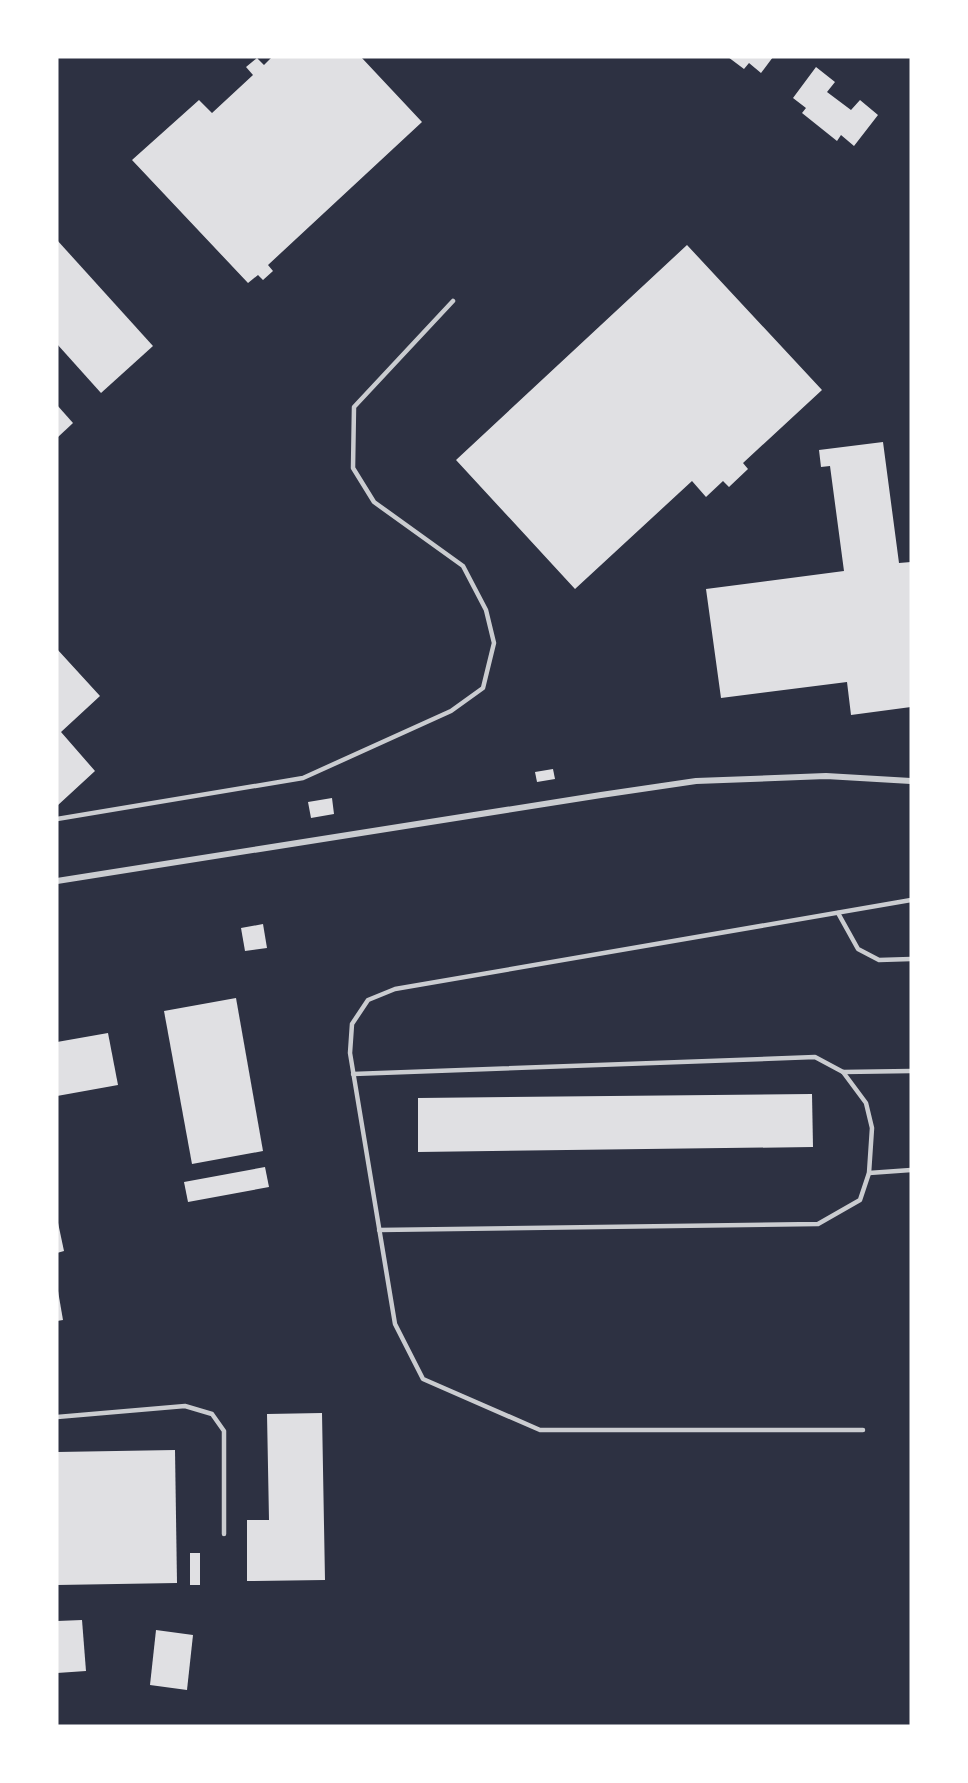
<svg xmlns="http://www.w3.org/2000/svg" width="968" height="1783" font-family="Cabin,sans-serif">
<rect width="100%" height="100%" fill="#2d3142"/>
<g fill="#e0e0e3">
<polygon points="272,57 361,57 422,122 268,265 273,271 263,280 258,275 248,283 132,160 199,100 212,113 253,75 246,67 257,58 264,65"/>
<polygon points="728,57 773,57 761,73 749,63 744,69"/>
<polygon points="816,67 835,82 827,92 851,110 860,100 878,115 854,146 841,135 837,141 802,113 806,108 793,98"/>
<polygon points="57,240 153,346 101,393 57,344"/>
<polygon points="687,245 822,390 743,463 748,469 729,487 723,481 706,497 692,481 575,589 456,460"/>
<polygon points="57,405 73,423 57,438"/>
<polygon points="883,442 899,563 911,562 911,707 851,715 847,682 721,698 706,589 844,571 830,466 821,467 819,450"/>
<polygon points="57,649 100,696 61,732 95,771 57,806"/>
<polygon points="553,769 555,779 537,782 535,772"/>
<polygon points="332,798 334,814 311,818 308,802"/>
<polygon points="263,924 267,948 245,951 241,928"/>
<polygon points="236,998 263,1151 192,1164 164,1011"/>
<polygon points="108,1033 118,1085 57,1096 57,1042"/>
<polygon points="812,1094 813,1147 418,1152 418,1098"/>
<polygon points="265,1167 269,1187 188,1202 184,1182"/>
<polygon points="57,1218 64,1251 57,1253"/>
<polygon points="57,1291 58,1291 63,1320 57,1321"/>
<polygon points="322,1413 325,1580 247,1581 247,1520 269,1520 267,1414"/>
<polygon points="175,1450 177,1583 57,1585 57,1452"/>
<rect x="190" y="1553" width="10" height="32"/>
<polygon points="82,1620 86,1671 57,1673 57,1621"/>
<polygon points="156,1630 193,1635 187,1690 150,1685"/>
</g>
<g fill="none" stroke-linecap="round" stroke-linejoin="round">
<g stroke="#caccd0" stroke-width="4.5">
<polyline points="57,819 303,778 451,711 483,688 494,643 486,610 463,566 374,502 353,468 354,407 453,301"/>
<polyline points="838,913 858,949 879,960 911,959"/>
<polyline points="843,1072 911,1071"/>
<polyline points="353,1074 815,1057 843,1072 866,1103 872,1128 869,1173 860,1200 818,1224 379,1230"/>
<polyline points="869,1173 911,1170"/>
<polyline points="57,1417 185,1406 212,1414 224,1431 224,1534"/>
<polyline points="863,1430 540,1430 423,1379 395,1324 350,1053 352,1024 368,1000 395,989 911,900"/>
</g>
<polyline stroke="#caccd0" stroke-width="6" points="57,881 601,795 696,781 826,776 911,781"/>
</g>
<rect width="968" height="1783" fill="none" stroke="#ffffff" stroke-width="117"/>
</svg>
